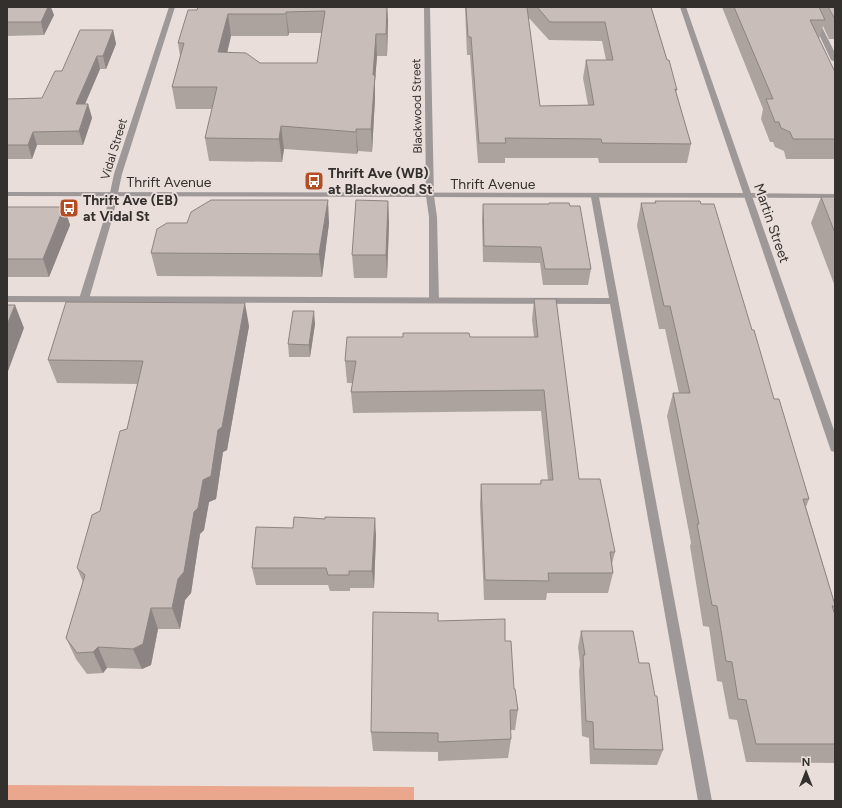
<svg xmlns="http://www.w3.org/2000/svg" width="842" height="808" font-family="Figtree,sans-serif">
<rect width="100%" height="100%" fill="#e9deda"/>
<polygon fill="#eaa78e" points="7,785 414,787 414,801 7,801"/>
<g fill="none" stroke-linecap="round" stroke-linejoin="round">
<g fill="#9e9998" fill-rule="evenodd">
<polygon points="806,7 812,7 835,53 835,62 831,60"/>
<polygon points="595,194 599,197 712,801 698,801 610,304 7,302 7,296 609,298 591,197"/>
</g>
<g fill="#9e9998" fill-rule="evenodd">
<polygon points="169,7 175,7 122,174 113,216 89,299 87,301 81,301 79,299 105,216 114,174"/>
<polygon points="424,7 430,7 434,196 437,217 439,300 434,303 429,300 429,217 426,196"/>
<polygon points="745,194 748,194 752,196 835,433 835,452 831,451 830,448 744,196"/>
</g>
<polygon fill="#9e9998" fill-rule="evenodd" points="680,7 686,7 751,193 835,194 835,198 7,196 7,192 743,193"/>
</g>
<g fill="#aca39f" fill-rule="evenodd">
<polygon points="7,7 54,15 44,35 7,36"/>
<path d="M387,7L388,21L387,56H377L375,81V98L372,152L358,151L357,154L284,149L282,162L209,161L205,138L212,109H176L172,87L180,56L178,43L197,10ZM289,33H322L317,63H260L227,52L231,36H288Z"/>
<path d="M465,7H651L667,60L677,90L676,92L691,144L687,163H599L598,158H505V163H478L470,55H467ZM528,17L549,40L602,41L606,60H586L583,78L588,105L540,106Z"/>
<polygon points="722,7 835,7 835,39 829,39 823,26 819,39 835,72 835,159 786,159 784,151 775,147 773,142 770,142 761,119 763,109"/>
<polygon points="113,30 116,44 106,69 100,69 85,104 88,104 92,118 83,145 37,145 32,159 7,159 7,99 42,98 62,71"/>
<polygon points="821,197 835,197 835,284 834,284 811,223"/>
<polygon points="388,201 389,224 387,278 354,278 352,255"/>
<polygon points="655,201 752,330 774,399 809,499 806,507 835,605 835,606 833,610 835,615 835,763 746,762 737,720 729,719 722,682 717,681 709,627 703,626 690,546 691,543 667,416 673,393 679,393 665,329 659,329 637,226 641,203 655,203"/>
<polygon points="483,204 570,206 591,269 588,285 543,285 540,263 483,262 482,220"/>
<polygon points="7,207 64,207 70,225 49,277 7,277"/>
<polygon points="329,223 322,277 157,276 151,253"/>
<polygon points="534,299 579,479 615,552 612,564 613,573 608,593 547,593 546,600 484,600 480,504 481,484 540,484 541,480 548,480 541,411 353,413 351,392 353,383 347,383 345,361 470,337 534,337 532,320"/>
<polygon points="315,324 310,357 289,357 288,344"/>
<polygon points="249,326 227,450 223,452 216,499 209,502 204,530 200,534 191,593 185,600 180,629 158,629 151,665 142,669 107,668 103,673 87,674 76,659 66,638 83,582 77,568 100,511 127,429 137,384 57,383 48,360"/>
<polygon points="376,535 374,588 350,588 350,591 330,591 328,585 256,585 252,568"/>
<polygon points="438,621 505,641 518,710 515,730 510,730 511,739 508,758 438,761 438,752 373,751 371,732"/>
<polygon points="581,631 639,663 663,750 657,765 590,764 589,738 582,736 579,671 580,664 578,647"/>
</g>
<g fill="#8c8482">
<polygon points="45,7 51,7 54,15 44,35 41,22"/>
<polygon points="386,7 387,7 388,21 387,56"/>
<polygon points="286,12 289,33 288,36 286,14"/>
<polygon points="228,14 231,36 222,75 218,52"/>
<polygon points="113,30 116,44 106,69 103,56"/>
<polygon points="376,34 377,56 375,81 375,98 372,152 371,129 373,75"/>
<polygon points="97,56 100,69 79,118 76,104"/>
<polygon points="88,104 92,118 83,145 79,131"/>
<polygon points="281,126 284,149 282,162 279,139"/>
<polygon points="356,129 358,151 357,154 356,132"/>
<polygon points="33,132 37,145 32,159 28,145"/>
<polygon points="328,200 329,223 322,277 319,254"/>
<polygon points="388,201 389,224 387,278 386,255"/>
<polygon points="64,207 70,225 49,277 43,259"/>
<polygon points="245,303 249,326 227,450 223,452 216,499 209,502 204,530 200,534 191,593 185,600 180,629 172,608 178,579 194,512 218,430"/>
<polygon points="15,305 24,328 7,374 7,325"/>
<polygon points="314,311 315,324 310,357 309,345"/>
<polygon points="375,518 376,535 374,588 372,571"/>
<polygon points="151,608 158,629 151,665 142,669 133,649"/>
<polygon points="98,647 107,668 103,673 93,652"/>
</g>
<g fill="#c8bdb9" stroke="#8c8482" fill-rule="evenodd">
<polygon points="7,7 48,7 41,22 7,22"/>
<path d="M198,7H387L386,34H376L373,75H375L371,129H356V132L281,126L279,139L205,138L217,87H172L184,43H178L188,10H197ZM325,11L317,63H260L246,53L218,52L228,14H286V12Z"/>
<polygon points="466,7 527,7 540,106 594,105 586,60 613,60 605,22 550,22 537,7 651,7 667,60 669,60 677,90 675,89 691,144 602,143 601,139 505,138 506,143 479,143 471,37 468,37"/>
<polygon points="734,7 819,7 825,20 810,20 835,72 835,139 793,139 790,132 781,128 779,122 775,122 766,99 773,99"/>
<polygon points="828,7 835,7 835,19"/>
<polygon points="80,30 113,30 103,56 97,56 76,104 88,104 79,131 33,132 28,145 7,145 7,99 42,98 55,71 62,71"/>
<polygon points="821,197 835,197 835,233"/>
<polygon points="211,200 328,200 319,254 151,253 157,229 167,223 187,223 191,212"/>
<polygon points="356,200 388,201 386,255 352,255"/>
<polygon points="655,201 700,201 701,204 714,204 752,330 754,330 774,399 779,399 809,499 803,499 835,605 835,606 832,606 835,615 835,744 756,744 746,700 738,699 732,662 726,661 717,606 712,605 697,524 699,524 673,393 690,393 670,306 664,306 641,203 656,203"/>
<polygon points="549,203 569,203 570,206 580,206 591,269 545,269 541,247 484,246 483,204 549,204"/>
<polygon points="7,207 64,207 43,259 7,259"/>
<polygon points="534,299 556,299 579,479 600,479 615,552 610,552 613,573 548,573 549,581 485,580 481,484 541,484 541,480 553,480 544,390 351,392 356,361 345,361 347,337 403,337 403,333 469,333 470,337 538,337"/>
<polygon points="66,302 245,303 222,427 218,430 211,476 203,480 198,508 194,512 184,572 178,579 172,608 151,608 143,644 133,649 98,647 93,652 77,653 66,638 85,575 77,568 92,515 100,511 120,431 127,429 143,361 48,360"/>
<polygon points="7,305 15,305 7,325"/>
<polygon points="293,311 314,311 309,345 288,344"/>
<polygon points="294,517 325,519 325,517 375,518 372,571 349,571 349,575 328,575 326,568 252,568 256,527 293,528"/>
<polygon points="373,612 438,613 438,621 505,619 505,641 511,641 514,689 515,689 518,710 510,710 511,739 438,742 438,733 371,732"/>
<polygon points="581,631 633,631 639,663 649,663 655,696 657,696 663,750 594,749 593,722 586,721 583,655 585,655"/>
</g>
<defs>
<symbol id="bus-square" viewBox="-11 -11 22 22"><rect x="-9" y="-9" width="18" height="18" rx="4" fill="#b34d24" stroke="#e9deda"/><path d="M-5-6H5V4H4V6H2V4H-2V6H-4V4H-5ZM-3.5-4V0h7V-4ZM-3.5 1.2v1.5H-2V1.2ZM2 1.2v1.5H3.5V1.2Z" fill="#fff"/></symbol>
</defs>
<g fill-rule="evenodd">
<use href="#bus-square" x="303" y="170" width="22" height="22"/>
<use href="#bus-square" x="58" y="197" width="22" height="22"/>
</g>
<g text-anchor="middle" stroke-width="3.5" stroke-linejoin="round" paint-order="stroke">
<g font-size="12" fill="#34302e" stroke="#e9deda">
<text transform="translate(417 106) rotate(-91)" y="4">Blackwood Street</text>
<text transform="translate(114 149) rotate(-73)" y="4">Vidal Street</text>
</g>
<g font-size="14" font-weight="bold" fill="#34302e" stroke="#e9deda" text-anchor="start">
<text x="328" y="178">Thrift Ave (WB)<tspan x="328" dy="16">at Blackwood St</tspan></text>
<text x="83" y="205">Thrift Ave (EB)<tspan x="83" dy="16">at Vidal St</tspan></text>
</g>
<g font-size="14" fill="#34302e" stroke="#e9deda">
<text x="169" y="187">Thrift Avenue</text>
<text x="493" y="189">Thrift Avenue</text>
<text transform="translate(772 223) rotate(71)" y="5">Martin Street</text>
</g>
</g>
<rect width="842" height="808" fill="none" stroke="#34302e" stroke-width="16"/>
<g transform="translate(806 772)" stroke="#e9deda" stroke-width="3" paint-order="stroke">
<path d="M0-3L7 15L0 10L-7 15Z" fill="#34302e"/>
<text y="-6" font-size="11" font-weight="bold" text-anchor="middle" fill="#34302e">N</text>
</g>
</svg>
